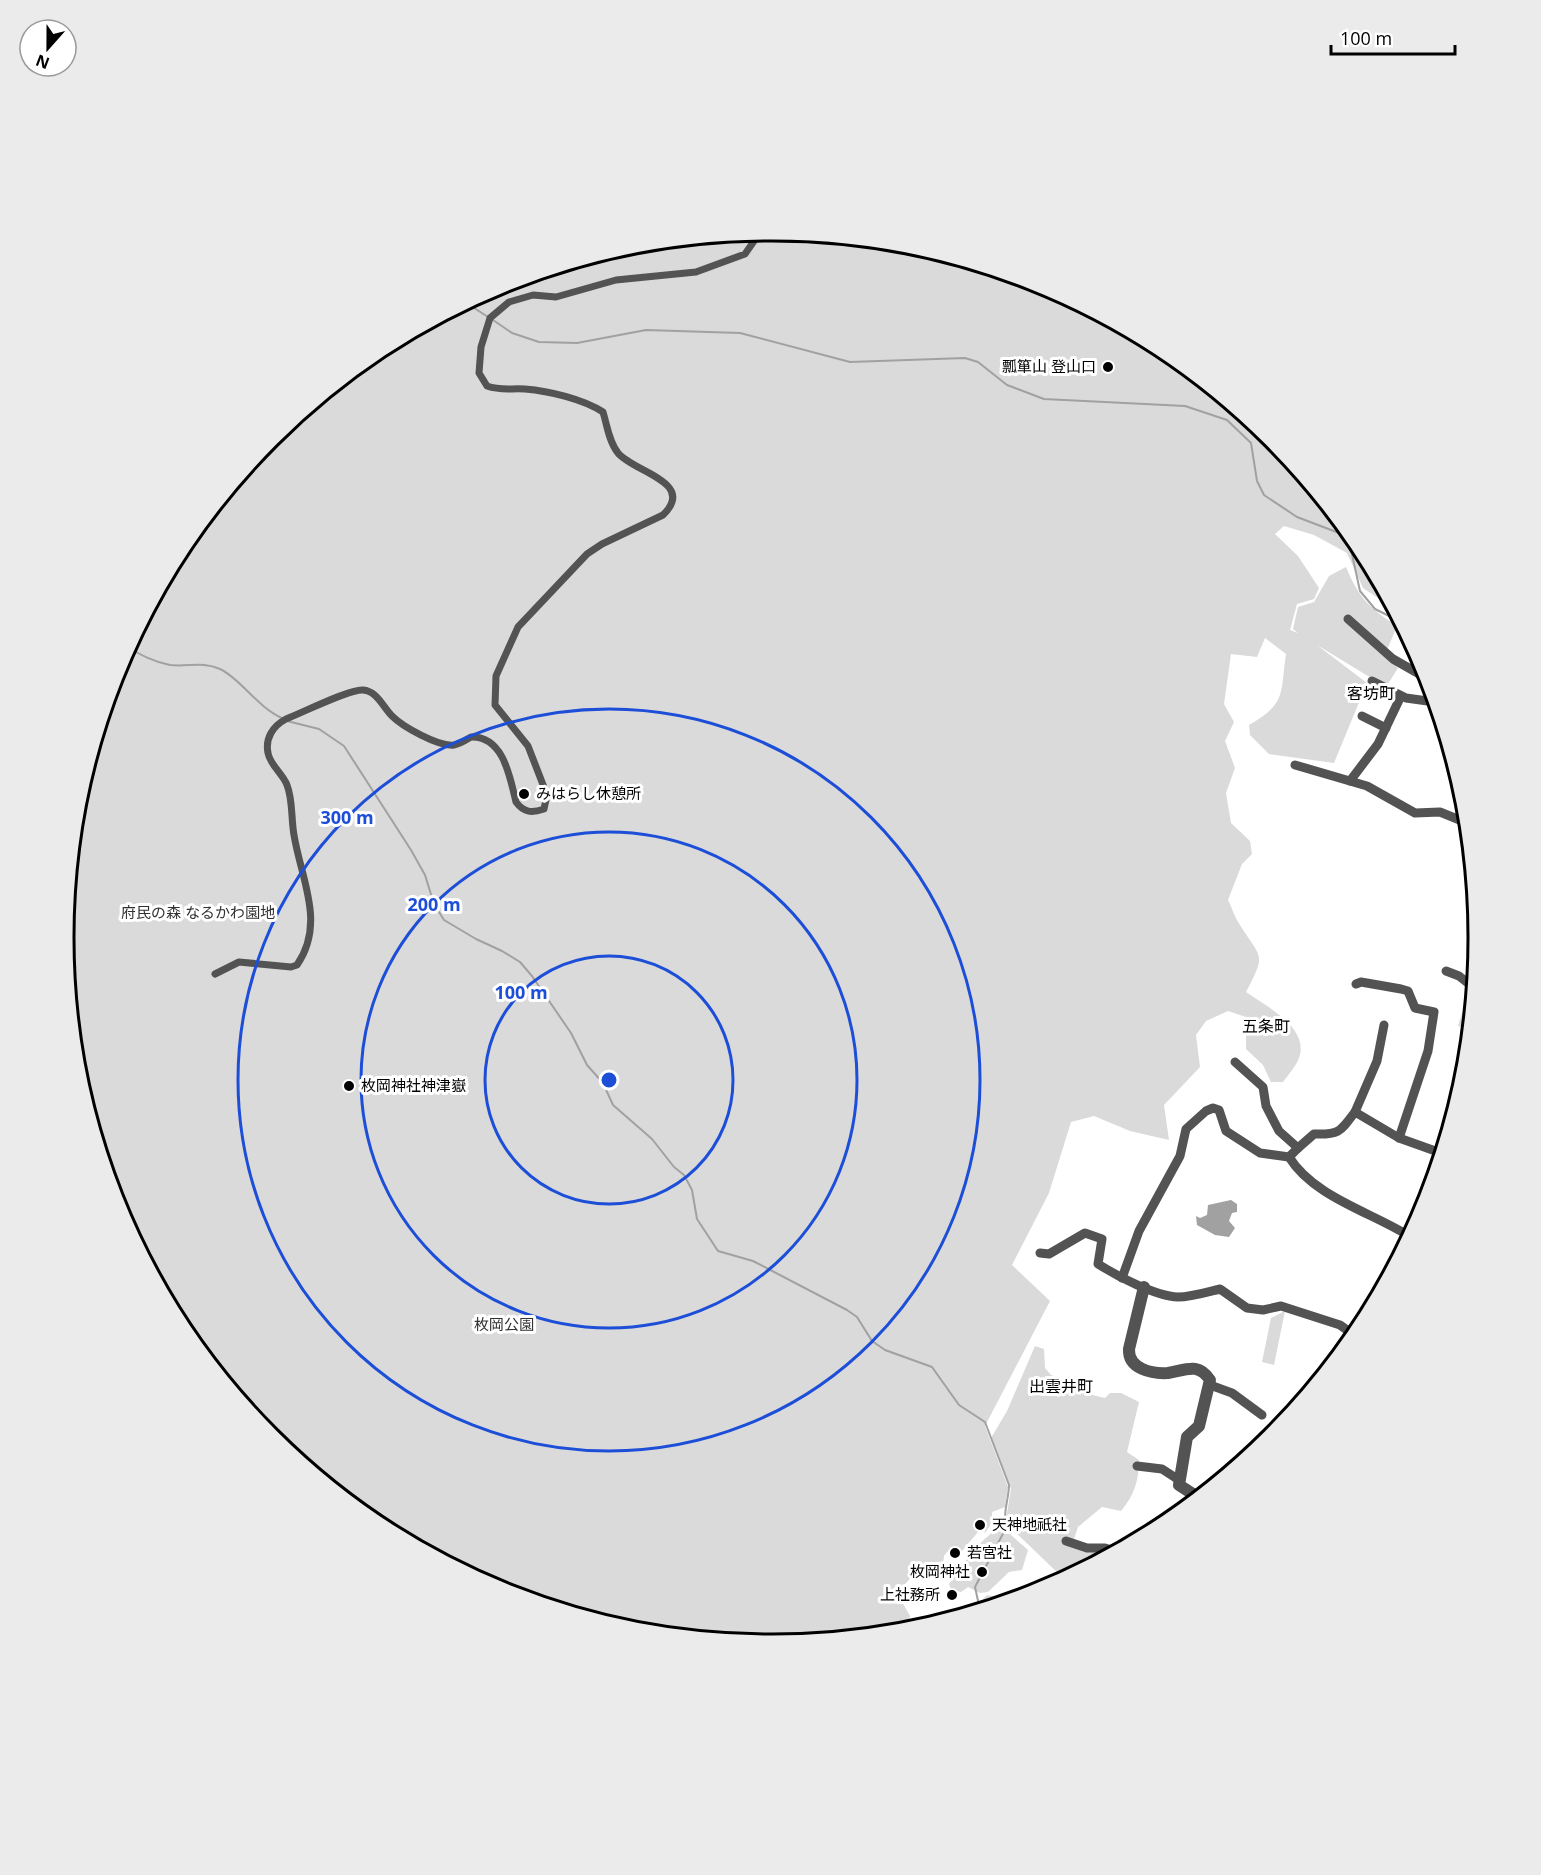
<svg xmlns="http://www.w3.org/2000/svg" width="1541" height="1875" font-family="'Open Sans','Noto Sans JP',sans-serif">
<rect width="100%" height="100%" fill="#fff"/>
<g fill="#dadada">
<path d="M771,230L909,244L1042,284L1164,349L1271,437L1359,545L1393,608L1363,588L1347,553L1314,535L1284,526L1275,534L1298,556L1319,588L1314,599L1297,604L1290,630L1298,633L1293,629L1298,607L1314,602L1329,576L1346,567C1359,598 1369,608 1397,626L1385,655L1398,668L1386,687L1317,645L1367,683L1334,763L1269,754L1250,735L1249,725C1287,703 1280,694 1286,654L1265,638L1257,657L1231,654L1224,704L1234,722L1225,741L1235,768L1226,793L1231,823L1250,841L1252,854L1242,864L1228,900C1232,908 1235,918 1240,925C1261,959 1267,952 1246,992C1266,1006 1310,1028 1299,1058C1296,1066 1288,1075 1283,1082H1271L1263,1065L1246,1049V1017L1228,1011L1206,1021L1196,1035L1200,1067L1164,1105L1169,1140L1130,1131L1094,1116L1071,1122L1049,1193L1012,1265L1050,1301L985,1426L1008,1487L1005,1507L992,1512V1523L984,1534L987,1523L979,1520L978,1532L962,1551L951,1547L944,1556L943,1564L947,1569L939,1580L916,1572L897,1593L910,1616L906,1632L770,1645L632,1631L499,1591L377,1526L270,1438L182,1330L117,1208L77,1075L63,937L77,799L117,666L182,544L270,437L378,349L500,284L633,244Z"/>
<polygon points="1469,990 1472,993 1470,1017 1466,1028 1458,1026"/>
<polygon points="1285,1311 1274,1365 1262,1362 1271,1318"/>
<path d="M1035,1346L1044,1349L1045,1368L1051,1375L1074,1384L1080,1392L1105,1398L1110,1393H1121L1139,1402L1127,1452L1139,1460C1139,1480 1134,1496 1121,1511L1102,1507L1078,1527L1074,1539L1113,1553L1064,1579L1009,1526L1006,1519L1011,1489L991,1438L1007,1411Z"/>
<polygon points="998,1527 1002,1527 1028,1550 1022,1570 1009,1572 988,1592 980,1593 968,1587 961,1592 951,1589 949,1584 975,1548"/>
<polygon points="987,1595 1013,1600 984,1609 982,1600"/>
</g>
<polygon fill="#a1a1a1" points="1231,1200 1237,1204 1237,1212 1232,1213 1229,1221 1235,1228 1229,1237 1215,1235 1197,1225 1196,1216 1200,1218 1207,1215 1208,1205"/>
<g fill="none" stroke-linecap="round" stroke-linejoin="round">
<g stroke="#a1a1a1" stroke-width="2">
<polyline points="465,302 488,317"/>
<polyline points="493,320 512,333 539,342 577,343 646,330 740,333 850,362 965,358 978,362 1007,385 1044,399 1185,406 1227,420 1251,443 1257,481 1264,495 1297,517 1339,533 1350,545 1360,591 1375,609 1399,621"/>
<path d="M127,647C141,655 154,662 170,665C188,667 203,661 220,669C240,678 257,707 282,718"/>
<path d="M287,721L319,729L344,746L411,850L425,875L434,904L444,920L476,939L502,951L520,962L532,976L571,1033L587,1065L603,1083L613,1105L652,1139L674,1167L684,1175L692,1190L697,1219L718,1251L753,1261L847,1310L857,1317L872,1341L885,1350L932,1367L959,1405L985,1422L1009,1485C1009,1499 1002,1514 1007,1526L975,1587L980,1610"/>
</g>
<path stroke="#535353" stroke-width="7" d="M215,974L239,962L291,967L297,965C326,923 301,879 294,835C291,819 293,800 287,785C283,774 270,765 268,753C265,738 273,726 286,719C302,713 349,689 363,690C377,691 383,707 392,716C403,727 439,747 454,745C460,744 466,740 471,737C504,736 510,778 516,802C524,813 532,813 544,809L547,795L528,746L495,705L496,676L518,627L587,554L602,544L663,515C697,482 633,472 618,453C609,442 607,425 603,412C583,399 549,391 525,389C511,388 501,391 487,386L479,373L481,347L490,318L509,302L533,295L556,297L616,280L696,272L745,254L761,231"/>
<g stroke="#535353" stroke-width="9">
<polyline points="1348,619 1393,659 1428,679"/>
<polyline points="1372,681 1406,698 1435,702"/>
<polyline points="1362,716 1386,728"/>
<polyline points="1295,765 1367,786 1415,813 1440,812 1467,823"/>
<polyline points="1350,781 1378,744 1401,696"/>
<polyline points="1446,971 1459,976 1473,987"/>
<polyline points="1356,984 1361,982 1401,989 1408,991 1415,1008 1434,1012 1428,1051 1399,1138"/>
<path d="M1235,1062L1263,1087L1266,1106L1279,1131L1298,1148L1314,1134C1339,1135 1340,1132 1355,1112L1399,1138L1441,1153"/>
<polyline points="1355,1112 1377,1061 1384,1025"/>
<path d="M1289,1157C1314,1197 1371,1212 1409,1236"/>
<path d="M1040,1253L1049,1254L1085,1233L1102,1239L1098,1264C1117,1276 1155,1296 1178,1297C1192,1297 1207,1292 1220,1289L1247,1308L1263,1310L1281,1306L1340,1325L1354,1335"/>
<polyline points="1122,1278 1139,1231 1180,1156 1186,1129 1206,1111 1213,1108 1219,1110 1226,1131 1260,1153 1289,1157 1298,1148"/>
<polyline points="1210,1385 1232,1393 1262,1415"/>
<polyline points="1137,1466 1162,1469 1179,1480"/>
<polyline points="1066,1541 1087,1548 1105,1548 1115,1551"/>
</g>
<g stroke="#535353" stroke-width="12">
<path d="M1144,1287L1129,1349C1128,1369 1152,1374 1168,1373C1186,1370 1198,1362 1210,1380L1199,1426L1187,1437L1179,1485L1196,1496L1193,1502"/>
<polyline points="1344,1348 1363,1322"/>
</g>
</g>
<g fill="none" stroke="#1d4ed8" stroke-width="3">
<circle cx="609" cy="1080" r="124"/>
<circle cx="609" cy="1080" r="248"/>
<circle cx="609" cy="1080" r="371"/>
</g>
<g fill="#000" stroke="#fff" stroke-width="2">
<circle cx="1108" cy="367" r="6"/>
<circle cx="524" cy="794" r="6"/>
<circle cx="349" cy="1086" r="6"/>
<circle cx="980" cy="1525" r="6"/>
<circle cx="955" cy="1553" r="6"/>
<circle cx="982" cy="1572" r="6"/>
<circle cx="952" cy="1595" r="6"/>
</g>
<g text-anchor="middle" stroke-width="6" stroke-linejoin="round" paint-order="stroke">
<g font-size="15" fill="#000" stroke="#fff" text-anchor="start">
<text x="1096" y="372" text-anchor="end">瓢箪山 登山口</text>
<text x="536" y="799">みはらし休憩所</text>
<text x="361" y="1091">枚岡神社神津嶽</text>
<text x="992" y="1530">天神地祇社</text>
<text x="967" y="1558">若宮社</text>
<text x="970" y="1577" text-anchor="end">枚岡神社</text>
<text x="940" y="1600" text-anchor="end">上社務所</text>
</g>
<g font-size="15" fill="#313131" stroke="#fff">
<text x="198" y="918">府民の森 なるかわ園地</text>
<text x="504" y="1330">枚岡公園</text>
</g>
<g font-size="16" fill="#000" stroke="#fff">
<text x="1371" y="699">客坊町</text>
<text x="1266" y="1032">五条町</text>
<text x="1061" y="1392">出雲井町</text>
</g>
</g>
<path d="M0 0H1541V1875H0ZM770 241H772A696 696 0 0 1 1468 937V938A696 696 0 0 1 772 1634H770A696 696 0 0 1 74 938V937A696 696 0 0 1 770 241Z" fill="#ebebeb" fill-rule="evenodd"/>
<path fill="none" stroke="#000" stroke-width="3" d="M770 241H772A696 696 0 0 1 1468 937V938A696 696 0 0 1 772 1634H770A696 696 0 0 1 74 938V937A696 696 0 0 1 770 241Z"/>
<circle cx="609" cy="1080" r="9" fill="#1d4ed8" stroke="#fff" stroke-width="3"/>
<g font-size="18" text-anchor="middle" font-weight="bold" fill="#1d4ed8" stroke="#fff" stroke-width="6" stroke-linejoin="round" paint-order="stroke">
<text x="347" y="824">300 m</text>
<text x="434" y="911">200 m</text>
<text x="521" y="999">100 m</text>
</g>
<g transform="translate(48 48) rotate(201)"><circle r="28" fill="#ffffff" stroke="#999999" stroke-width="1.5"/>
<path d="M0-4.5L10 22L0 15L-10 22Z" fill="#000000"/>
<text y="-9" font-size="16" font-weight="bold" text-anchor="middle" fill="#000000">N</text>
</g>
<path d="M1331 45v9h124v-9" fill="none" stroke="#000000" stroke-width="3"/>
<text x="1340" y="45" font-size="18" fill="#000000" stroke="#ffffff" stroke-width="4.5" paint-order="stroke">100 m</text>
</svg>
